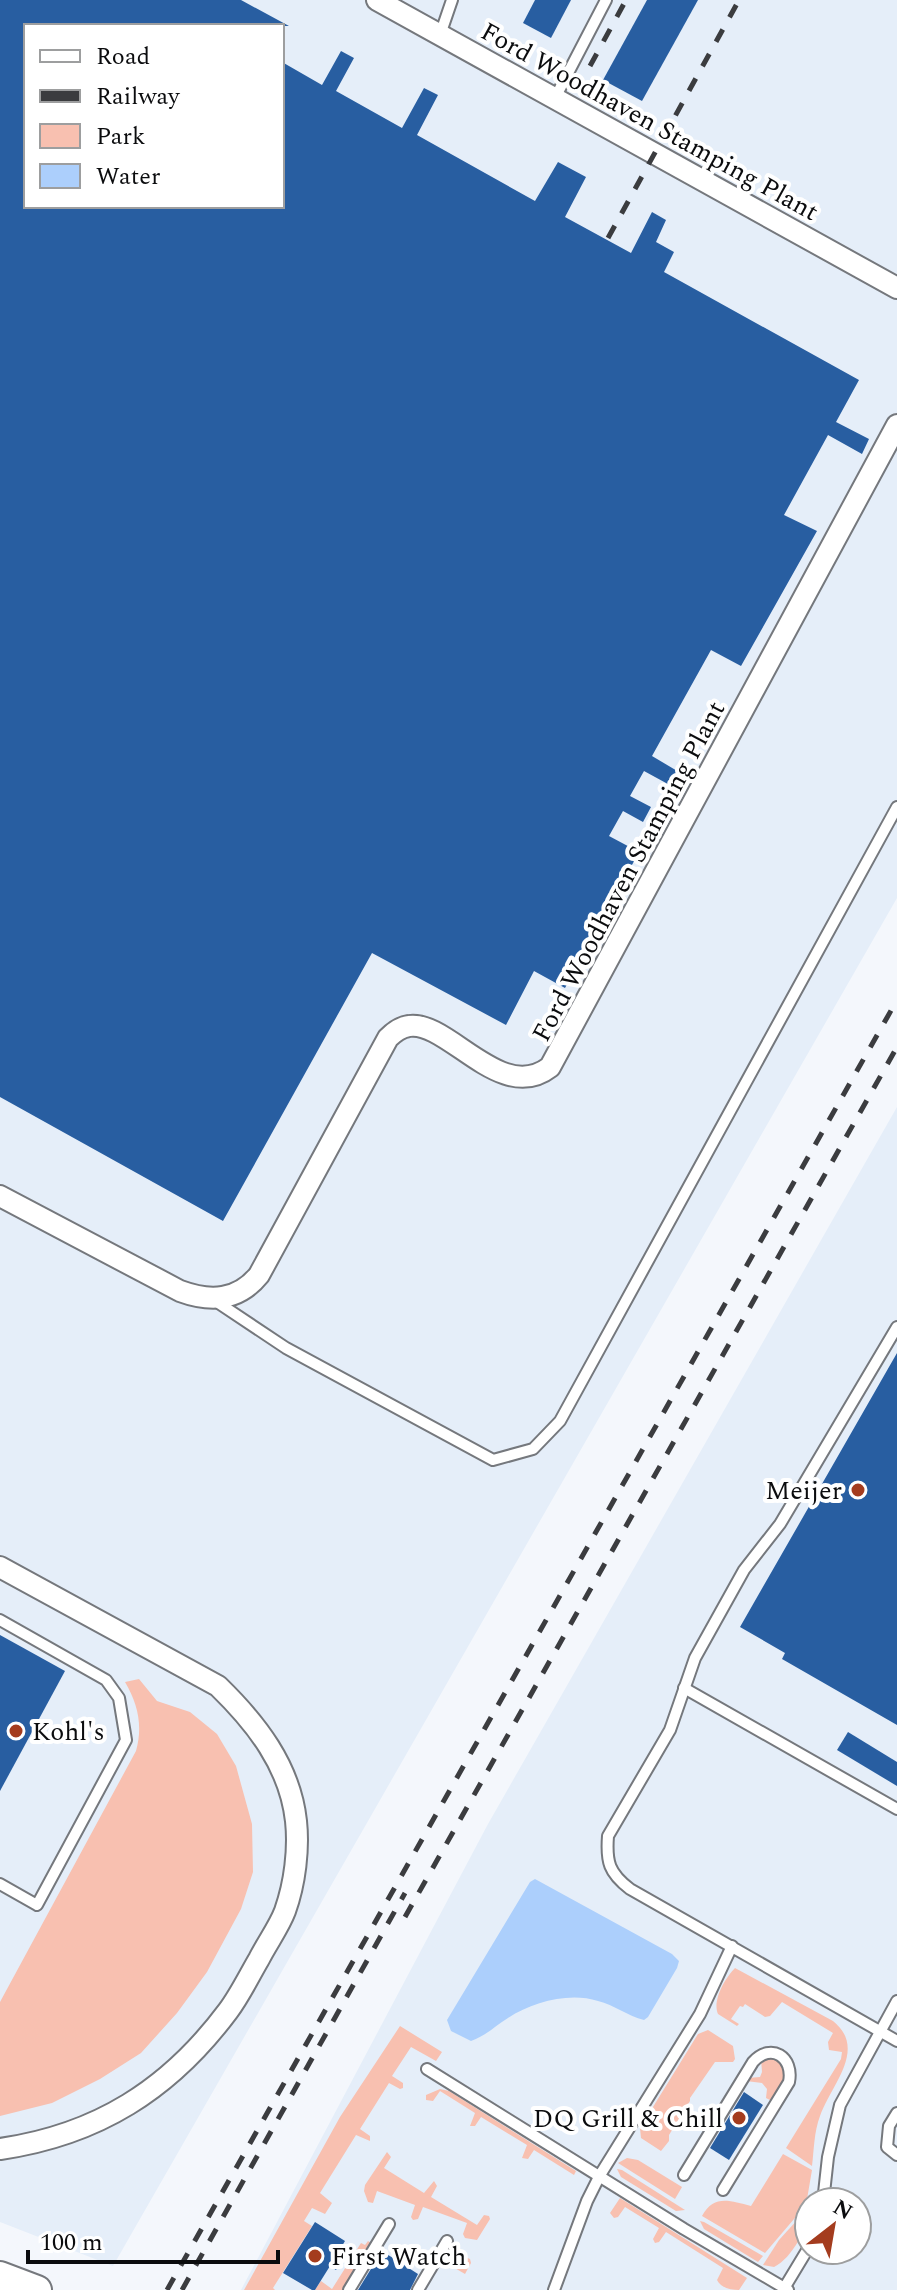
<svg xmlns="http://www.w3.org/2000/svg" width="897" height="2290" font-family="Spectral,serif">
<rect width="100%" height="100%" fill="#f4f7fc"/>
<g fill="#e5eef9" fill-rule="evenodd">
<path d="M0,0H897V898L113,2266L0,2222ZM26,26H282V206H26Z"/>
<path d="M897,1107V2290H241L488,1824ZM809,2202H857V2250H809Z"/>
</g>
<g fill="#f8c0b0">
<path d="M139,1679L157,1701L190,1712L217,1734L236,1766L252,1824L253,1872L241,1909L207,1972L177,2013L141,2053L100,2079L52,2103L0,2116V2002L136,1751C143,1726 138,1704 125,1682Z"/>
<path d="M735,1968L833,2021C868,2049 831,2085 820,2116C814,2132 814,2149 812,2166L786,2148L841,2059L842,2052L829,2050L828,2042L833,2033L782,2002L770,2016L765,2017L745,2004L743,2007L740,2006L731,2019L739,2024L737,2026L718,2014C712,2001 725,1978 735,1968Z"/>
<polygon points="400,2026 442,2052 436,2061 411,2047 392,2076 403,2083 403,2088 400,2089 389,2083 360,2129 370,2136 370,2141 356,2135 320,2193 332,2203 325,2214 312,2208 304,2221 312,2226 273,2288 275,2290 244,2290 340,2117"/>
<polygon points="708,2030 733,2046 735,2059 733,2062 715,2062 690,2098 690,2101 669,2135 669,2141 661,2151 641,2138 640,2128 698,2034"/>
<polygon points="773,2056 783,2062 786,2079 772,2101 766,2098 767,2089 762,2083 746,2081 748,2078 760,2077 762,2072 761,2059"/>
<polygon points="440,2089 449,2091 576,2171 574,2175 534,2150 528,2159 522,2158 527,2145 481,2117 475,2126 470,2126 475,2113 440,2091 433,2101 426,2100 426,2095"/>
<polygon points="387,2152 391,2157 384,2168 424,2193 434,2181 437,2186 431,2197 477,2225 484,2215 489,2216 490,2219 477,2240 465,2238 463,2234 467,2223 423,2207 418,2219 413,2220 411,2217 415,2205 377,2191 373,2203 368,2202 364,2191 365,2185"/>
<path d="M783,2154L812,2170L806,2205L765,2253L702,2216C714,2194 730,2201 751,2206Z"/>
<polygon points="627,2158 638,2160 682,2187 675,2199 618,2163"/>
<polygon points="617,2169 622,2170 685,2210 676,2211 621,2177"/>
<path d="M620,2198L747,2278L739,2290C731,2290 721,2288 717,2280L723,2268L666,2232L659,2242L655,2243L653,2239L659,2228L625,2207L618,2217L614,2218L610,2213Z"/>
<path d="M809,2207C809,2227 792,2258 774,2267L763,2265L779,2240Z"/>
<polygon points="700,2221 704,2222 763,2256 758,2262 704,2229"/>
<polygon points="368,2241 371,2243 342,2290 315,2290 321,2281 332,2289 361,2243 365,2245"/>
<polygon points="449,2250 470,2259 471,2263 465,2274 441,2260"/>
</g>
<path fill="#accffc" d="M535,1879L672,1954L679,1961L677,1968L648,2017L644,2020C628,2016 614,2005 598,2001C569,1992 533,2002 508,2018C495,2026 487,2035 471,2041L451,2031L447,2020L530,1882Z"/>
<g fill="#285ea1">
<polygon points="0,0 241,0 289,26 26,26 26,206 282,206 282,62 322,85 341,51 354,58 336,91 402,128 424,88 438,95 417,135 535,201 558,162 586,177 565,217 631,253 652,212 666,220 656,242 674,252 664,272 859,380 836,422 869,439 862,454 828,435 784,515 817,531 741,666 711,650 652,756 684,775 677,789 644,771 630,796 651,807 643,822 623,811 609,836 639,852 565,988 534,971 506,1025 372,953 223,1221 0,1097"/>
<polygon points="535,0 571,0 551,38 523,23"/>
<polygon points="647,0 698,0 642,101 603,80"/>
<polygon points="897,1353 897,1725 782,1659 785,1653 740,1627"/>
<polygon points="0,1635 65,1671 0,1791"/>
<polygon points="848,1732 897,1762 897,1786 837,1750"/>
<polygon points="744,2092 763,2105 729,2160 710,2148"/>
<polygon points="315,2222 345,2241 342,2246 348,2250 336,2270 330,2266 315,2290 312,2290 283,2273"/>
<polygon points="382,2251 418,2274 410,2290 358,2290"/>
</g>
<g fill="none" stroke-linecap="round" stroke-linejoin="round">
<defs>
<g id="lane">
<polyline points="440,35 452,0"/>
<polyline points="555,98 606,0"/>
<polyline points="214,1300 286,1348 493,1460 533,1449 560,1421 897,807"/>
<path d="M897,1327L780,1524L744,1570L695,1658L670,1730L608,1836C606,1862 609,1873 630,1889L897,2041"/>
<polyline points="0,1620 106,1680 119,1698 126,1740 37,1905 0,1884"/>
<polyline points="684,1688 897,1809"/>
<polyline points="427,2069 684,2229 788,2290"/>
<polyline points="897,2113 889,2126 887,2147 897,2155"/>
<path d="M684,2175L753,2062C771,2042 794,2057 789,2082L723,2190"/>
<polyline points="823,2202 828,2157 840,2105 897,2001"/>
<polyline points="349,2290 389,2224"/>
<polyline points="418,2290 447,2241"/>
<polyline points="554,2290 587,2201 600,2175 700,2014 732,1946"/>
<polyline points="783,2290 809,2247"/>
</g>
<g id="street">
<polyline points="377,0 897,288"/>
<path d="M0,1196L180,1291C210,1302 238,1301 259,1275L388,1038C394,1032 401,1027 409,1026C448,1020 501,1105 550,1067L897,425"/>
<path d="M0,1567L218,1686C256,1723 290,1766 296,1821C299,1849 295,1883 285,1911C279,1927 267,1943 259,1959C249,1976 240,1995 228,2011C169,2090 97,2135 0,2149"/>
</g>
<polyline id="secondary" points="0,2276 37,2290"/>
</defs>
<use href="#lane" stroke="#75787d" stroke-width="14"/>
<use href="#street" stroke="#75787d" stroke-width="24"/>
<use href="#secondary" stroke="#75787d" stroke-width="32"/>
<use href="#lane" stroke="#fff" stroke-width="10"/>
<use href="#street" stroke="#fff" stroke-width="20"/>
<use href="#secondary" stroke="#fff" stroke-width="28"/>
<g stroke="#3b3c3f" stroke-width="5" stroke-dasharray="14 14" stroke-linecap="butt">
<polyline points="590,66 626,0"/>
<polyline points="608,238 739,0"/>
<polyline points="405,1917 897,1047"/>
<polyline points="167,2290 897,1000"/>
<polyline points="182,2290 405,1893"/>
</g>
</g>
<g fill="#a43c1e" stroke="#fff" stroke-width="3">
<circle cx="858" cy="1490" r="8"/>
<circle cx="16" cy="1731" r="8"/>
<circle cx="739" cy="2118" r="8"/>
<circle cx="315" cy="2256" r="8"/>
</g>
<g text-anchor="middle" stroke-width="8" stroke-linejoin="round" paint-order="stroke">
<g font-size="26" fill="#0b0c0e" stroke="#fff">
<text transform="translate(650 121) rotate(29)" y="9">Ford Woodhaven Stamping Plant</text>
<text transform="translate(628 871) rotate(-62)" y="9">Ford Woodhaven Stamping Plant</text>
</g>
<g font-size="26" fill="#0b0c0e" stroke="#fff" text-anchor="end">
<text x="842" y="1499">Meijer</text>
<text x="32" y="1740" text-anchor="start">Kohl's</text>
<text x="723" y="2127">DQ Grill &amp; Chill</text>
<text x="331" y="2265" text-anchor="start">First Watch</text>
</g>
</g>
<rect x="24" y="24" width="260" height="184" fill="#ffffff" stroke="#9d9e9f" stroke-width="2"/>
<rect x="40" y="50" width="40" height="12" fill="#ffffff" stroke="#9d9e9f" stroke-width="2"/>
<text x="96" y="64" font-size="24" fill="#0b0c0e">Road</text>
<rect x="40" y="90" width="40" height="12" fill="#3b3c3f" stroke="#9d9e9f" stroke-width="2"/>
<text x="96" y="104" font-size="24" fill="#0b0c0e">Railway</text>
<rect x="40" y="124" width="40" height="24" fill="#f8c0b0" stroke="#9d9e9f" stroke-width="2"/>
<text x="96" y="144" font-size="24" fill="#0b0c0e">Park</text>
<rect x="40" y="164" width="40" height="24" fill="#accffc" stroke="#9d9e9f" stroke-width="2"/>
<text x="96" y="184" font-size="24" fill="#0b0c0e">Water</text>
<g transform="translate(833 2226) rotate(31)"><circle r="38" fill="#ffffff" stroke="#9d9e9f" stroke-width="2"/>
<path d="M0-6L14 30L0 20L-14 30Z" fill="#a43c1e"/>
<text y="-12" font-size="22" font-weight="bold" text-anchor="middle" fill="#0b0c0e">N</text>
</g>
<path d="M28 2250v12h250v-12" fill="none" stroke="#0b0c0e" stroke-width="4"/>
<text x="40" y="2250" font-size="24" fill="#0b0c0e" stroke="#ffffff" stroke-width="6" paint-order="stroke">100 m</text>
</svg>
